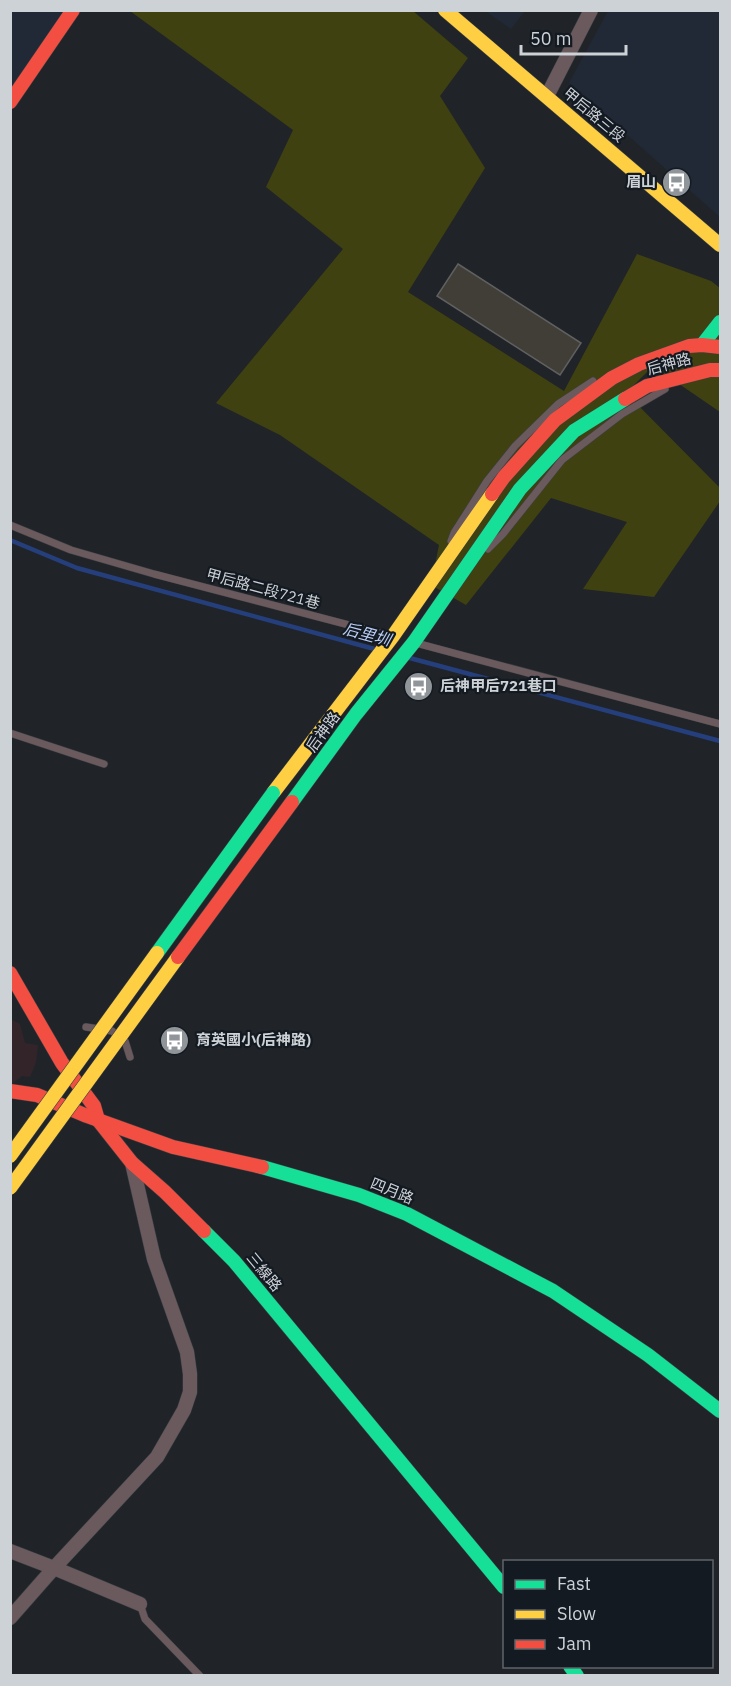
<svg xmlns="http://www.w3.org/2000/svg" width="731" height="1686" font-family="'IBM Plex Sans','Noto Sans TC',sans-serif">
<rect width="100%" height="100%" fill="#202428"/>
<g fill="#202935">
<polygon points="11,11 74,11 11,101"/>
<polygon points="485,11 525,11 511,29"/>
<polygon points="608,11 720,11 720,217 569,83"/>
</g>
<polygon fill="#33242a" points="10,1019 20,1024 25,1043 38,1045 36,1062 30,1077 22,1076 13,1083 10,1082"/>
<polygon fill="#3f4210" points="130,11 413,11 468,58 440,96 485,168 408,292 564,391 637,254 711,281 720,288 720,412 653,366 626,393 720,488 720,501 654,597 583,589 627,522 551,498 466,605 431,585 439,545 280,435 216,403 343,249 266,187 293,130"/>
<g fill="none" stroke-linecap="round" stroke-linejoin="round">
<g stroke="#253f7c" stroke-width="4.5">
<polyline points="10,540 77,568 378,650"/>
<polyline points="406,657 720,741"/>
</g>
</g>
<polygon fill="#413e38" stroke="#606060" stroke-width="1.5" points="458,264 581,343 560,375 437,296"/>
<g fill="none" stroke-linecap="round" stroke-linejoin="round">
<defs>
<g id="lane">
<polyline points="10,525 71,550 154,574 391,636"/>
<polyline points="451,541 454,533 487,481 515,446 558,404 593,381"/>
<polyline points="488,549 503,534 562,460 622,414 665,389"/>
<polyline points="416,643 720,724"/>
<polyline points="10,733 104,764"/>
<polyline points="86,1027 112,1031 125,1041 130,1057"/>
<polyline points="140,1604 145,1619 200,1676"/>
</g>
<g id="street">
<polyline points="547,96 591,10"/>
<polyline points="10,1551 54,1568 140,1604"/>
<polyline points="10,1618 54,1568 157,1457 184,1410 190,1392 190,1374 187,1352 154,1259 132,1163"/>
</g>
<g id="fast">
<polyline points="702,345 720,322"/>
<polyline points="292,802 356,714 414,642 520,489 574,431 625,399"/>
<polyline points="262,1167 359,1195 407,1214 553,1291 648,1355 720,1411"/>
<polyline points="204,1231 234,1261 504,1587"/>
<polyline points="570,1666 577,1676"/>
</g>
<g id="slow">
<polyline points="445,10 720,245"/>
<polyline points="273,793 393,636 492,494"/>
</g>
<g id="jam">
<polyline points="10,102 73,10"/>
<polyline points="625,399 647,386 710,370 720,370"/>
<polyline points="492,494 504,477 555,420 612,378 639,364 689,346 702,345 720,347"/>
<polyline points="10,973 62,1063 94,1106 98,1120 132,1163 165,1192 204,1231"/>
<polyline points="10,1091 37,1095 87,1116 173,1147 262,1167"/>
</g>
</defs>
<use href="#lane" stroke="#3d4043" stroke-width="8"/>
<use href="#street" stroke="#3d4043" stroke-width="15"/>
<use href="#fast" stroke="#3d4043" stroke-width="15"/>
<use href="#slow" stroke="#3d4043" stroke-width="15"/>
<use href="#jam" stroke="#3d4043" stroke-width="15"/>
<use href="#lane" stroke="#6a5a5e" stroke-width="7"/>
<use href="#street" stroke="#6a5a5e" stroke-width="14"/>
<use href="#fast" stroke="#16e098" stroke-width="14"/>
<use href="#slow" stroke="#ffcf43" stroke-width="14"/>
<use href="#jam" stroke="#f24e42" stroke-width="14"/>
<defs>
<polyline id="fast-bridge" points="157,953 273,793"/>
<g id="slow-bridge">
<polyline points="10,1156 157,953"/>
<polyline points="10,1188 178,957"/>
</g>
<polyline id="jam-bridge" points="178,957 292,802"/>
</defs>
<use href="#fast-bridge" stroke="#3d4043" stroke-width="15" stroke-linecap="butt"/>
<use href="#slow-bridge" stroke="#3d4043" stroke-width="15" stroke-linecap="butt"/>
<use href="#jam-bridge" stroke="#3d4043" stroke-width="15" stroke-linecap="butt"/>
<use href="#fast-bridge" stroke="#16e098" stroke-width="14"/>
<use href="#slow-bridge" stroke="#ffcf43" stroke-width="14"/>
<use href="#jam-bridge" stroke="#f24e42" stroke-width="14"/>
</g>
<defs>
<symbol id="bus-disc" viewBox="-11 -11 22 22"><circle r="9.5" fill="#90959a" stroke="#141a22"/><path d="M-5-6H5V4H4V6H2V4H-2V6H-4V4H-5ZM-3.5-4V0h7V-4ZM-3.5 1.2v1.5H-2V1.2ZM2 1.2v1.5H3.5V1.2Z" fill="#fff"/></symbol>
</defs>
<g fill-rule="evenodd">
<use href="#bus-disc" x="660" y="166" width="33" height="33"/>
<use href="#bus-disc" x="402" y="670" width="33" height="33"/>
<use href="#bus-disc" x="158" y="1024" width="33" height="33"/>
</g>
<g text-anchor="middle" stroke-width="4.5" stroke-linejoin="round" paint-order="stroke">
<g font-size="15" fill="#cdd2d7" stroke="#141a22">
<text transform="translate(594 115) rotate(40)" y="5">甲后路三段</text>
<text transform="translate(669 364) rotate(-15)" y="5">后神路</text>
<text transform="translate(263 589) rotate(15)" y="5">甲后路二段721巷</text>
<text transform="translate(323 732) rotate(-54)" y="5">后神路</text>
<text transform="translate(392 1191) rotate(22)" y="5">四月路</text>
<text transform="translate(264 1272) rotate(50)" y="5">三線路</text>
</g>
<g font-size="15" font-weight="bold" fill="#cdd2d7" stroke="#141a22" text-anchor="start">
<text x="656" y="187" text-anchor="end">眉山</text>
<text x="440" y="691">后神甲后721巷口</text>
<text x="196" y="1045">育英國小(后神路)</text>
</g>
<g font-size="16" font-style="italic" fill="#bacdf4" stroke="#141a22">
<text transform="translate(367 634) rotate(15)" y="6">后里圳</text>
</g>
</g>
<rect width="731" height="1686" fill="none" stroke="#cdd2d7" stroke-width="24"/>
<rect x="503" y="1560" width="210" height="108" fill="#141a22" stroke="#5e646a" stroke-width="1.5"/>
<rect x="515" y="1580" width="30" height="9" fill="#16e098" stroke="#5e646a" stroke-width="1.5"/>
<text x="557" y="1590" font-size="18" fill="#cdd2d7">Fast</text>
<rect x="515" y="1610" width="30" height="9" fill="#ffcf43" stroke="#5e646a" stroke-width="1.5"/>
<text x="557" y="1620" font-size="18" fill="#cdd2d7">Slow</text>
<rect x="515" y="1640" width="30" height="9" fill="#f24e42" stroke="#5e646a" stroke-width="1.5"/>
<text x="557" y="1650" font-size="18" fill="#cdd2d7">Jam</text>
<path d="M521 45v9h105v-9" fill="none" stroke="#cdd2d7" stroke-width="3"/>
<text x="530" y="45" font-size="18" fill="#cdd2d7" stroke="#141a22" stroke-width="4.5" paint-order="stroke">50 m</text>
</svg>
